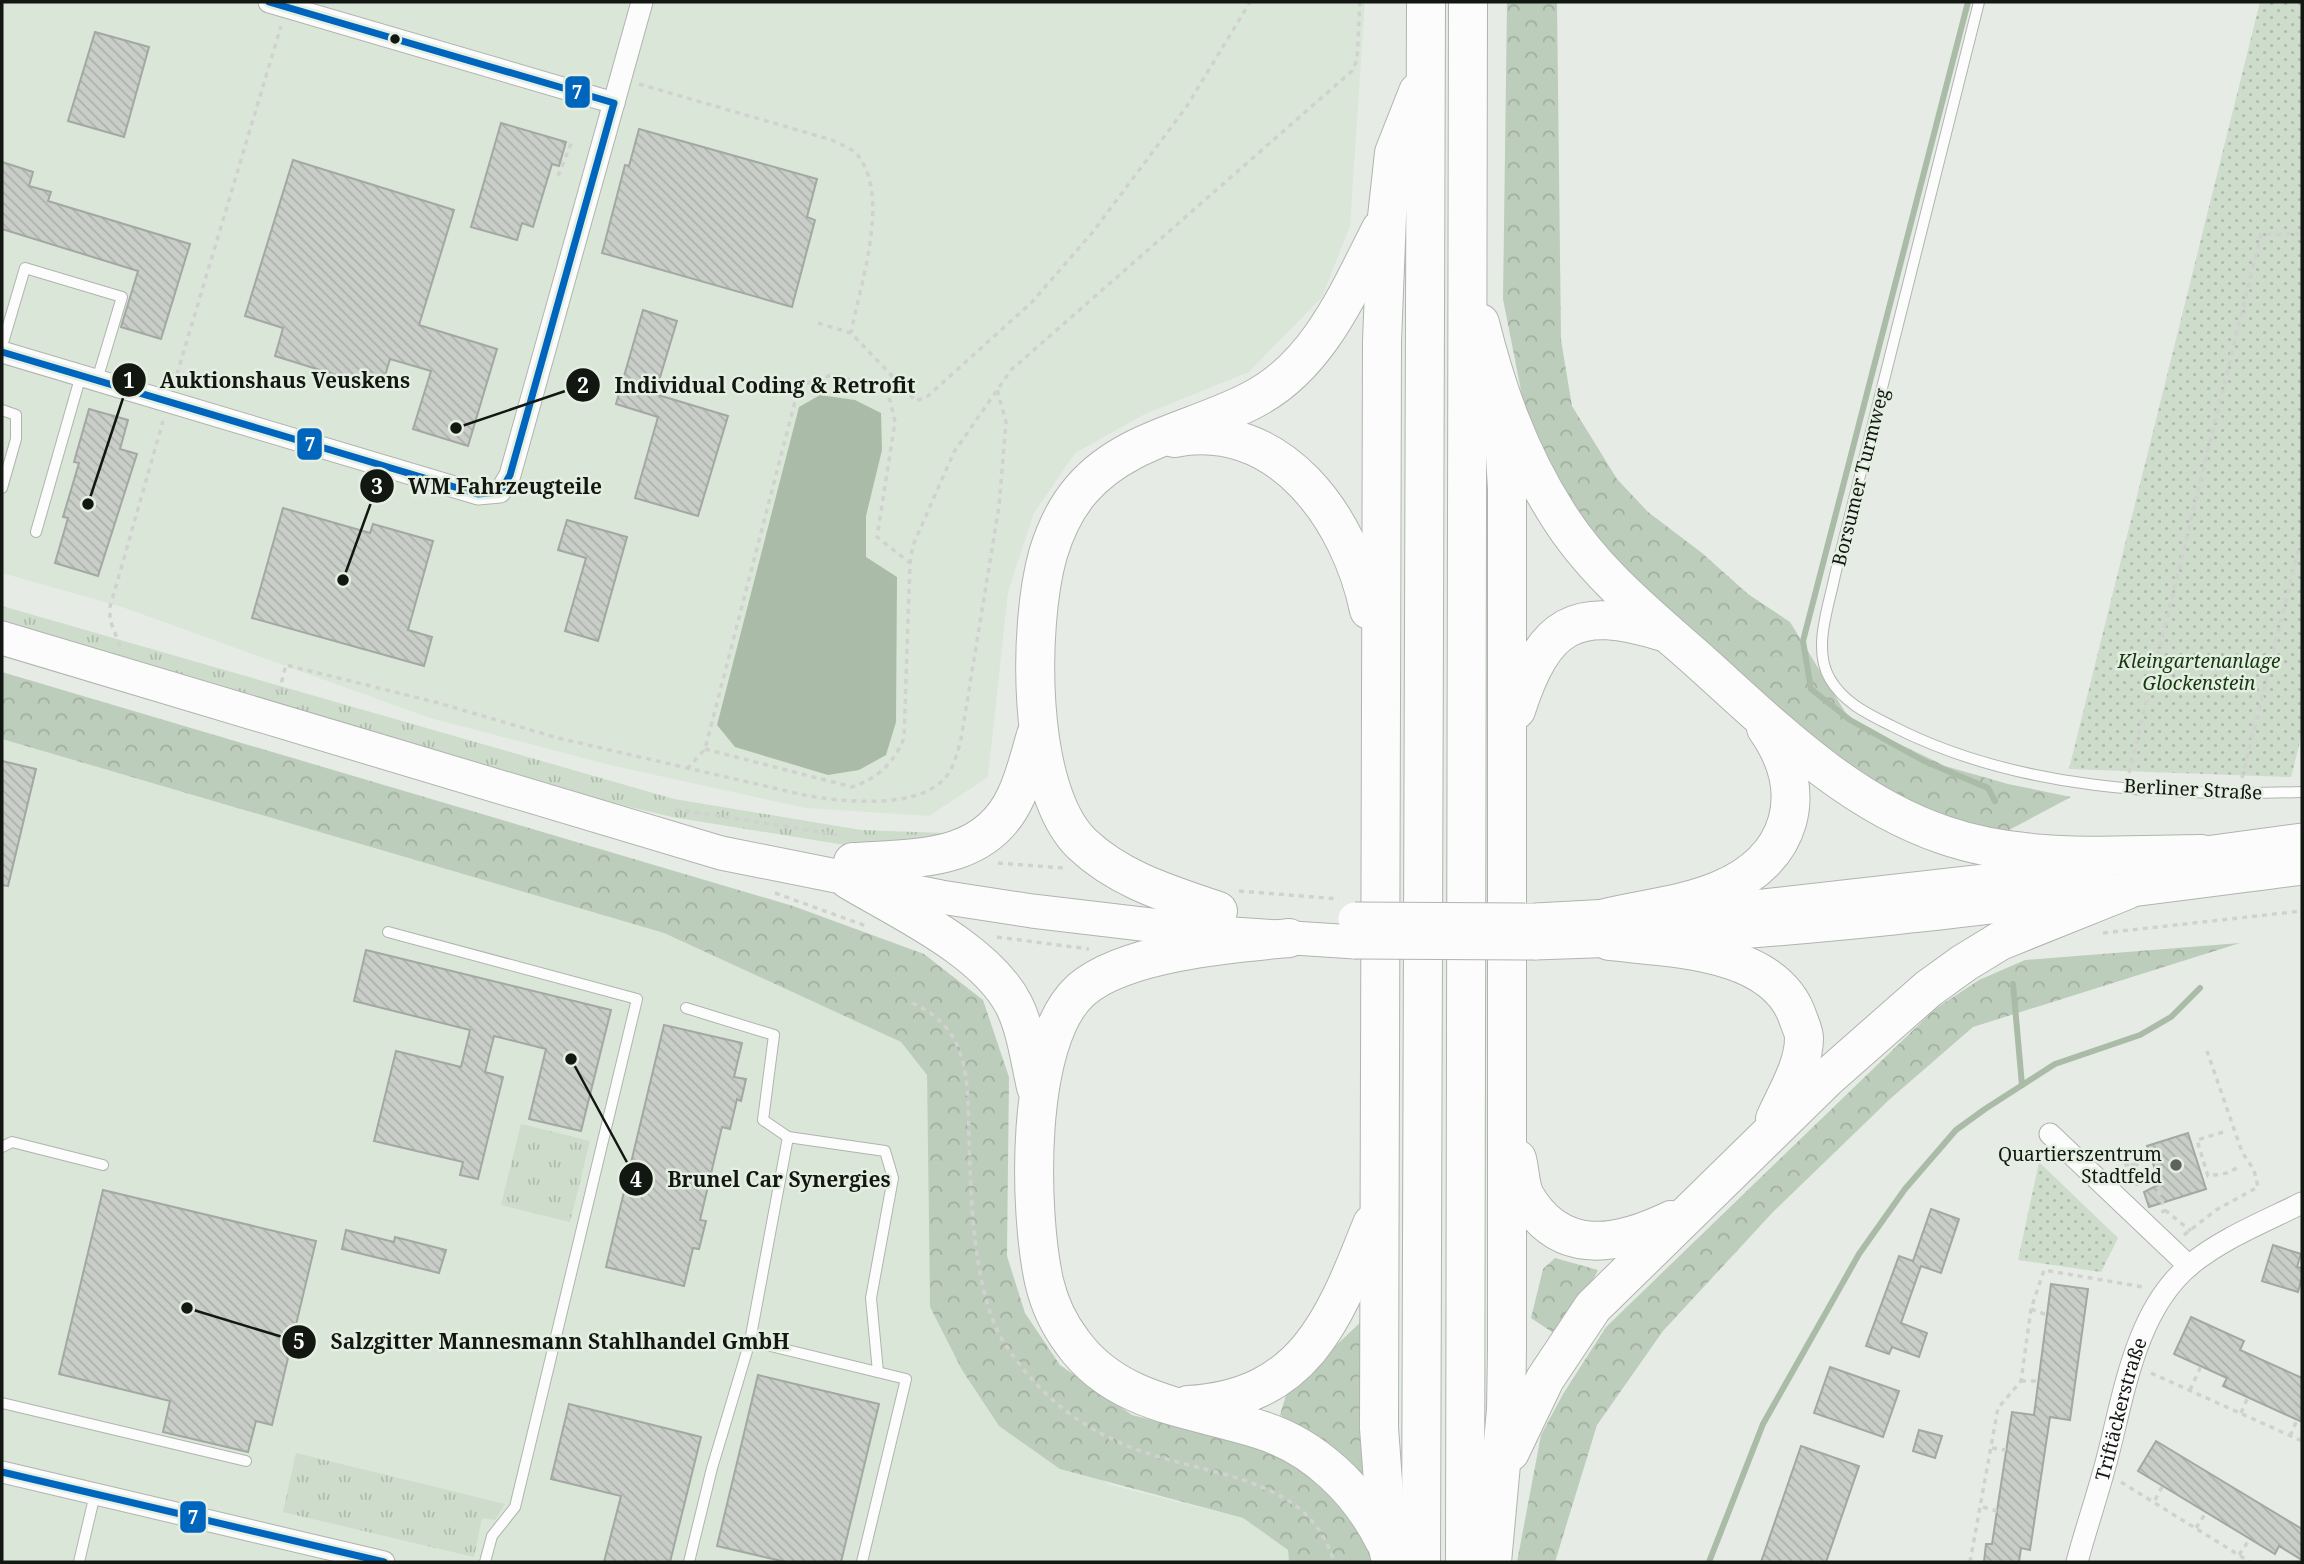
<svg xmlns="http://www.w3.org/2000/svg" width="2304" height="1564" font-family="'Noto Serif',serif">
<defs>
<pattern id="grass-tufts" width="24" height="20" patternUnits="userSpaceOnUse" patternTransform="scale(1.75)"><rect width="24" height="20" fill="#cddccb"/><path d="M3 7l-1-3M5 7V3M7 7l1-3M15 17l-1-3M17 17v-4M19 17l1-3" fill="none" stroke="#afbcad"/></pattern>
<pattern id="forest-crowns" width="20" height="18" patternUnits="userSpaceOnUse" patternTransform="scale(1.75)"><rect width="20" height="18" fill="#bdcdbb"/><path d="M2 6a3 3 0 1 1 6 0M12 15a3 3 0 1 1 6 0" fill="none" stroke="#a2afa0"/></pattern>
<pattern id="park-dots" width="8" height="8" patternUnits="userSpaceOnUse" patternTransform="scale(1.75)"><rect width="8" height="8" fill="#cddccb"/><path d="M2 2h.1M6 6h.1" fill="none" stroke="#afbcad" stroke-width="1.8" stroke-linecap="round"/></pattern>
<pattern id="building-back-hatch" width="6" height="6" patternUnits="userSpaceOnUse" patternTransform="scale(1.75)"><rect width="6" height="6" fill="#cacec9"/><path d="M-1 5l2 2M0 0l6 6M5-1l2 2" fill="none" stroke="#adb0ac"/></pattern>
</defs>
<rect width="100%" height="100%" fill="#e6ece5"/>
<g fill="#dae6d8">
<polygon points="2,2 1365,2 1350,226 1322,297 1249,372 1145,414 1075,453 1034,513 1008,592 988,777 929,816 806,808 614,766 430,718 122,607 2,573"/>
<polygon points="2,739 664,933 901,1042 927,1075 930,1307 962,1370 999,1426 1111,1485 1243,1518 1288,1550 1289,1562 2,1562"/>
</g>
<g fill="url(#grass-tufts)">
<polygon points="2,606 674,799 861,830 944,833 882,851 672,817 542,786 2,627"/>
<polygon points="521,1124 590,1141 570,1222 501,1205"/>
<polygon points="296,1453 505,1504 495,1520 482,1518 474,1557 283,1512"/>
</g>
<g fill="url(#forest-crowns)">
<polygon points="1507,2 1557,2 1561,340 1572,406 1617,479 1648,512 1702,553 1748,594 1790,622 1850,720 1945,766 2008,784 2071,797 1996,837 1890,798 1798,732 1671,617 1598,541 1558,484 1526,416 1503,299"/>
<polygon points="2,672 793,906 924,954 983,1000 1009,1077 1007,1256 1025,1313 1060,1365 1132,1415 1256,1446 1308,1471 1347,1504 1377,1562 1289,1562 1288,1550 1243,1518 1060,1469 999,1426 962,1370 930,1307 927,1075 901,1042 664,933 2,739"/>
<polygon points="2240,943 1973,1027 1890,1099 1773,1212 1663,1331 1597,1425 1555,1562 1517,1562 1541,1435 1563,1394 1606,1327 1935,1009 1979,980 2025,960"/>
<polygon points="1555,1258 1598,1270 1581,1304 1552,1332 1531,1318 1543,1269"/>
<polygon points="1366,1317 1370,1501 1313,1436 1280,1415 1287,1392"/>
</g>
<g fill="url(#park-dots)">
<polygon points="2260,2 2302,2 2302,734 2291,777 2069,769"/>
<polygon points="2039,1162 2118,1238 2101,1272 2018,1260"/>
</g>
<polygon fill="#aabca7" points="820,395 855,400 881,413 882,450 866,516 866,557 897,577 896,722 886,755 859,770 828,775 735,747 717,725 799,407"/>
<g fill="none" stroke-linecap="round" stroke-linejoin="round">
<g stroke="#aabca7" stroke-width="6">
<polyline points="1968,2 1803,641 1811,689 1850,720 1924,761 1988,788 1995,801"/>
<polyline points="2013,984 2022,1085"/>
<polyline points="1709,1562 1763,1424 1859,1254 1905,1189 1956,1130 1985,1109 2055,1064 2140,1035 2171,1017 2200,988"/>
</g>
</g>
<g fill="url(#building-back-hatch)" stroke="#a3a8a3" stroke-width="2">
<polygon points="95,32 149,47 124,137 68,121"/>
<polygon points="501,123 566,142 559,166 552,164 533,227 522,223 517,240 471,227"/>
<polygon points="639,129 817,179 807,217 815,220 792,307 602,253 625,165 629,166"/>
<polygon points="293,160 454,210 419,325 497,349 468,446 413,429 431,371 390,359 381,389 275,356 283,328 245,316"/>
<polygon points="2,162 33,172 29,186 51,192 48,201 190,244 161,339 121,327 138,271 2,229"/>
<polygon points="643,310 677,321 655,394 728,416 698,516 635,498 658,417 616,404"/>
<polygon points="89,409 128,420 120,449 137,454 98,576 55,563 68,518 63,517 79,463 74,462"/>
<polygon points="283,508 370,533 373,524 433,541 408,630 432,637 424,666 252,618"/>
<polygon points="567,520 627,537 598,641 565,631 586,558 558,550"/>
<polygon points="2,761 36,769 8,886 2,885"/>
<polygon points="366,950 611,1010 581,1131 529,1119 546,1049 494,1036 485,1072 503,1077 478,1179 460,1175 463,1162 374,1141 396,1051 461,1067 470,1030 354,1001"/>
<polygon points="664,1025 742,1043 734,1077 746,1079 741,1101 737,1099 730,1129 722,1127 700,1220 706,1221 699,1249 693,1248 684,1286 606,1267"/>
<polygon points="2188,1133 2206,1189 2149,1207 2144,1192 2160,1184 2147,1146"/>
<polygon points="103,1190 316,1241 272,1425 256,1421 248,1452 163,1432 170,1401 59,1374"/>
<polygon points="1931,1209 1959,1219 1941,1273 1921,1266 1901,1323 1927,1333 1919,1357 1892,1347 1889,1354 1866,1346 1899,1256 1913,1261"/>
<polygon points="346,1230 394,1242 395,1237 446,1250 439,1273 342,1249"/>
<polygon points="2273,1245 2301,1254 2297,1267 2302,1268 2302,1278 2298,1292 2262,1281"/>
<polygon points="2051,1284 2088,1289 2070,1420 2050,1417 2030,1550 2021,1548 2019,1562 1984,1562 1986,1544 1992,1544 2012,1412 2034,1415"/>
<polygon points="2191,1317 2244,1341 2240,1350 2302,1378 2302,1422 2223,1386 2227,1378 2174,1354"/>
<polygon points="1830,1367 1899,1391 1883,1437 1814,1413"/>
<polygon points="758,1375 879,1404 841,1562 786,1562 717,1546"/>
<polygon points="569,1404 701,1437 670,1562 604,1562 621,1496 551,1479"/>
<polygon points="1919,1430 1942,1436 1935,1458 1913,1451"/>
<polygon points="2156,1441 2302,1529 2302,1560 2279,1546 2275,1554 2138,1471"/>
<polygon points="1801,1446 1859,1466 1826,1562 1761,1562"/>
</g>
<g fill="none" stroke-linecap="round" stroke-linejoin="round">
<defs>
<g id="service">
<path d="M1979,2L1835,575C1829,606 1812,649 1830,679C1844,703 1868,714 1892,726C2017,790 2164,796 2302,792"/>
<polyline points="2,346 25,268 122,297 97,380"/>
<polyline points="2,410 16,415 16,439 2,488"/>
<polyline points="36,532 81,375"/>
<polyline points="388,932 637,999 515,1507 492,1536 485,1562"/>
<polyline points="686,1008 774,1035 763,1120 788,1137"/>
<polyline points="2,1147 12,1142 103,1165"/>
<polyline points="750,1341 788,1137 885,1151 893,1178 871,1298 878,1372"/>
<polyline points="2,1403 246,1461"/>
<polyline points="79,1562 95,1494"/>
<polyline points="689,1562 712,1468 750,1341 906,1379 862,1562"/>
</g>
<g id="minor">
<polyline points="269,2 614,103"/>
<polyline points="2,352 478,494 500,492 510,475 642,2"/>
<polyline points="2050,1134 2189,1266"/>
<polyline points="2,1472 384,1562"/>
<path id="s1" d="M2077,1562C2086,1528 2098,1494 2107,1459C2124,1395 2135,1311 2190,1265C2223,1238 2264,1222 2302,1203"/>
</g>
<g id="primary">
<polyline points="2,638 721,853 941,897 1032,911 1218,933 1355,942"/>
<polyline points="2176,857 2302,840"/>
<polyline points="1536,920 1737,909 2099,868"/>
<path d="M1535,943C1793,936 2047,901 2302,868"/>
</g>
<g id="motorway">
<path d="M1480,323C1497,391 1519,453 1557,513C1592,570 1646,614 1696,658C1771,725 1846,802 1944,835C2025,863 2117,855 2201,854"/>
<path d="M1174,438C1280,418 1350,518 1369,610"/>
<path d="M1516,710C1544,624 1575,604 1663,632"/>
<path d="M853,862C914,858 986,863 1016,796C1025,777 1030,755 1036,735"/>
<path d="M849,880C901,911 986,950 1014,1005C1026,1029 1030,1061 1036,1087"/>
<path d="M1218,911C1169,894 1120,880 1082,844C1026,790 1028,625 1048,554C1055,531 1066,507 1082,489C1126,438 1197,430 1254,399C1319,365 1349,291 1381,229"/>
<path d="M1606,918C1643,909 1685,905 1720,890C1793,859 1811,792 1766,728"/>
<path d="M1289,938C1233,943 1124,952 1081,990C1024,1041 1029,1212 1044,1281C1049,1303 1060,1326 1073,1343C1118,1405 1194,1408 1261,1430C1315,1447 1359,1490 1384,1540"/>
<path d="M1609,941C1668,948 1775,948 1798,1018C1800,1024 1804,1032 1804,1038C1804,1066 1786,1094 1775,1119"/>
<path d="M1517,1159C1520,1170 1520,1186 1525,1196C1560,1257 1617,1246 1671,1220"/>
<path d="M1188,1405C1305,1398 1334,1320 1372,1224"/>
<polyline points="1510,1452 1545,1379 1593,1307 1828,1077 1928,989 1964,963 2000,941 2127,890"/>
<polyline points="1391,1562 1388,1548 1379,1428 1382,341 1387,217 1394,153 1418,92"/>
<polyline points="1421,1562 1426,2"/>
<polyline points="1465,1562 1468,2"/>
<polyline points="1492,1562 1506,1410 1507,1350 1507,488 1502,405"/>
</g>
</defs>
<use href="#service" stroke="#b0b4af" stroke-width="12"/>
<use href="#minor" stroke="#b0b4af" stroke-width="23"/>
<use href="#primary" stroke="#b0b4af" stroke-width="35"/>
<use href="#motorway" stroke="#b0b4af" stroke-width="40"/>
<g stroke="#d1d2d0" stroke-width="3.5" stroke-dasharray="5 5" stroke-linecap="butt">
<path d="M639,84L832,140C840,144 854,149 859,157C890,199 860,285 851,333"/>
<polyline points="558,176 573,139"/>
<polyline points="818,323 851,333 916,401 928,396 1032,302 1092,233 1187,106 1250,2"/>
<polyline points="174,384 281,26"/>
<polyline points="120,646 110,620 110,607 163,421"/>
<path d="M279,692L286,665L435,702L558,738L804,795C841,802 911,809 941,782C953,772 957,754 961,739L999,506L1006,422L997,389"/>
<path d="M705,749L852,787C877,779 894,763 904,738L910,563L913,545L954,452L1011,370L1352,71L1357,60L1360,2"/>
<polyline points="687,769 705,749 799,386 831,375 880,387 890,400 895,422 877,537 910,563"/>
<polyline points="2129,773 2261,234 2302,234"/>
<polyline points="2242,778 2302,536"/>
<polyline points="675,809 840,835"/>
<polyline points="998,863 1063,868"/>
<polyline points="1239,891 1339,899"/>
<polyline points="775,893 866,926"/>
<polyline points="2103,933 2302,911"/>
<polyline points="997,937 1089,949"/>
<path d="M912,1003C935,1013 950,1027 959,1050C969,1075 968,1108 969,1135C971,1195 972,1297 1007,1347C1038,1393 1076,1425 1128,1446C1201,1477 1308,1472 1334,1562"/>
<polyline points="2223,1132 2197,1140 2208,1176 2227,1173 2241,1166"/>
<polyline points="2132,1163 2137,1186"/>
<polyline points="2115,1169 2132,1163 2151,1170 2165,1210 2161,1213"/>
<polyline points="2165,1210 2191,1231"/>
<polyline points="2184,1235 2216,1210 2258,1187 2254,1170 2242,1152 2207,1051"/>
<polyline points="2031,1309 2047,1315"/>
<polyline points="2151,1373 2302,1441"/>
<polyline points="2021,1381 2039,1381"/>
<polyline points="2190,1390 2201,1366"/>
<polyline points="2241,1413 2248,1397"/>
<polyline points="2290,1436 2297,1420"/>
<polyline points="1992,1448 2006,1450"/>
<polyline points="2121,1482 2250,1562"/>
<polyline points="2155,1500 2162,1487"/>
<polyline points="1983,1507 1997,1511"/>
<polyline points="2196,1528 2205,1514"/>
<polyline points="2239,1555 2249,1540"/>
<polyline points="1970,1562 1998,1408 2021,1381 2031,1309 2044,1270 2143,1287"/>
</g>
<use href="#service" stroke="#fbfcfb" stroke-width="10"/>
<use href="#minor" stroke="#fbfcfb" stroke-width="21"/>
<use href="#primary" stroke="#fbfcfb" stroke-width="33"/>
<use href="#motorway" stroke="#fbfcfb" stroke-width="38"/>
<defs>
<g id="primary-bridge">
<polyline points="1355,919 1536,920"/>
<polyline points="1355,942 1535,943"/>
</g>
</defs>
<use href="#primary-bridge" stroke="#b0b4af" stroke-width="35" stroke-linecap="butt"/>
<use href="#primary-bridge" stroke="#fbfcfb" stroke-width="33"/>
<defs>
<g id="bus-1">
<polyline points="2,352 478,494 500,492 510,475 614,103 269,2"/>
<polyline points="2,1472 384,1562"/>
</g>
</defs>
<use href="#bus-1" stroke="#e4efe2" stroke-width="12"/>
<use href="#bus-1" stroke="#0065bd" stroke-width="7"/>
</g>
<circle fill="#131712" stroke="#e4efe2" stroke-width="2.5" cx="395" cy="39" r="6"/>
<circle fill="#5d625c" stroke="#e4efe2" stroke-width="2.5" cx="2176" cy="1165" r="7"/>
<g text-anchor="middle" stroke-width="5" stroke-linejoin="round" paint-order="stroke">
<g font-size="19" fill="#131712" stroke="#e4efe2">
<text transform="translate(1860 477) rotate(-76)" y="7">Borsumer Turmweg</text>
<text transform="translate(2193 789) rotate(3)" y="7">Berliner Straße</text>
<text dy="7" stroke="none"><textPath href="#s1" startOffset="159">Triftäckerstraße</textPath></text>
</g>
<g font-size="19" font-style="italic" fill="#153810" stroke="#e4efe2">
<text x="2199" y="668">Kleingartenanlage<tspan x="2199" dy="22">Glockenstein</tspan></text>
</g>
<g font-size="19" fill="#131712" stroke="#e4efe2" text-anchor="end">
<text x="2162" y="1161">Quartierszentrum<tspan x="2162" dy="22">Stadtfeld</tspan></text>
</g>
</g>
<path fill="none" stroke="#131712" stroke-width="2.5" d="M88 504L129 380M456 428L583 385M343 580L377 486M571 1059L636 1179M187 1308L299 1342"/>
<g fill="#131712" stroke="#e4efe2" stroke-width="2.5">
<circle cx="88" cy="504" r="7"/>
<circle cx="456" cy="428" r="7"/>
<circle cx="343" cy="580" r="7"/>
<circle cx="571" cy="1059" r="7"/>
<circle cx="187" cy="1308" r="7"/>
<circle cx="129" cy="380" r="18"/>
<circle cx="583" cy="385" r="18"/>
<circle cx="377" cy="486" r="18"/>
<circle cx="636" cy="1179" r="18"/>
<circle cx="299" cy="1342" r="18"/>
</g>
<g font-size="21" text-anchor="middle" font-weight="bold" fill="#fff">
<text x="129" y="388">1</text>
<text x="583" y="393">2</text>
<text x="377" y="494">3</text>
<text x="636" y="1187">4</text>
<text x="299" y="1349">5</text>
</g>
<g font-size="21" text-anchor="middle" font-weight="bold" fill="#131712" stroke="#e4efe2" stroke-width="5" stroke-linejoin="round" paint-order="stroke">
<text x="285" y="388">Auktionshaus Veuskens</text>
<text x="765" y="393">Individual Coding &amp; Retrofit</text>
<text x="505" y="494">WM Fahrzeugteile</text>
<text x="779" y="1187">Brunel Car Synergies</text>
<text x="560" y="1349">Salzgitter Mannesmann Stahlhandel GmbH</text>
</g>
<g stroke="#e4efe2" stroke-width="2.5">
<rect x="564" y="75" width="27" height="34" rx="7" fill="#0065bd"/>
<rect x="296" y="427" width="27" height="34" rx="7" fill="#0065bd"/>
<rect x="179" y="1500" width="28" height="34" rx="7" fill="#0065bd"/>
</g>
<g font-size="19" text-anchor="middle" font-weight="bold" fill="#fff">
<text x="577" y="99">7</text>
<text x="310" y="451">7</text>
<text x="193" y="1524">7</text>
</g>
<rect width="2304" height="1564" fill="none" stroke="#131712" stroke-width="7"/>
</svg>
